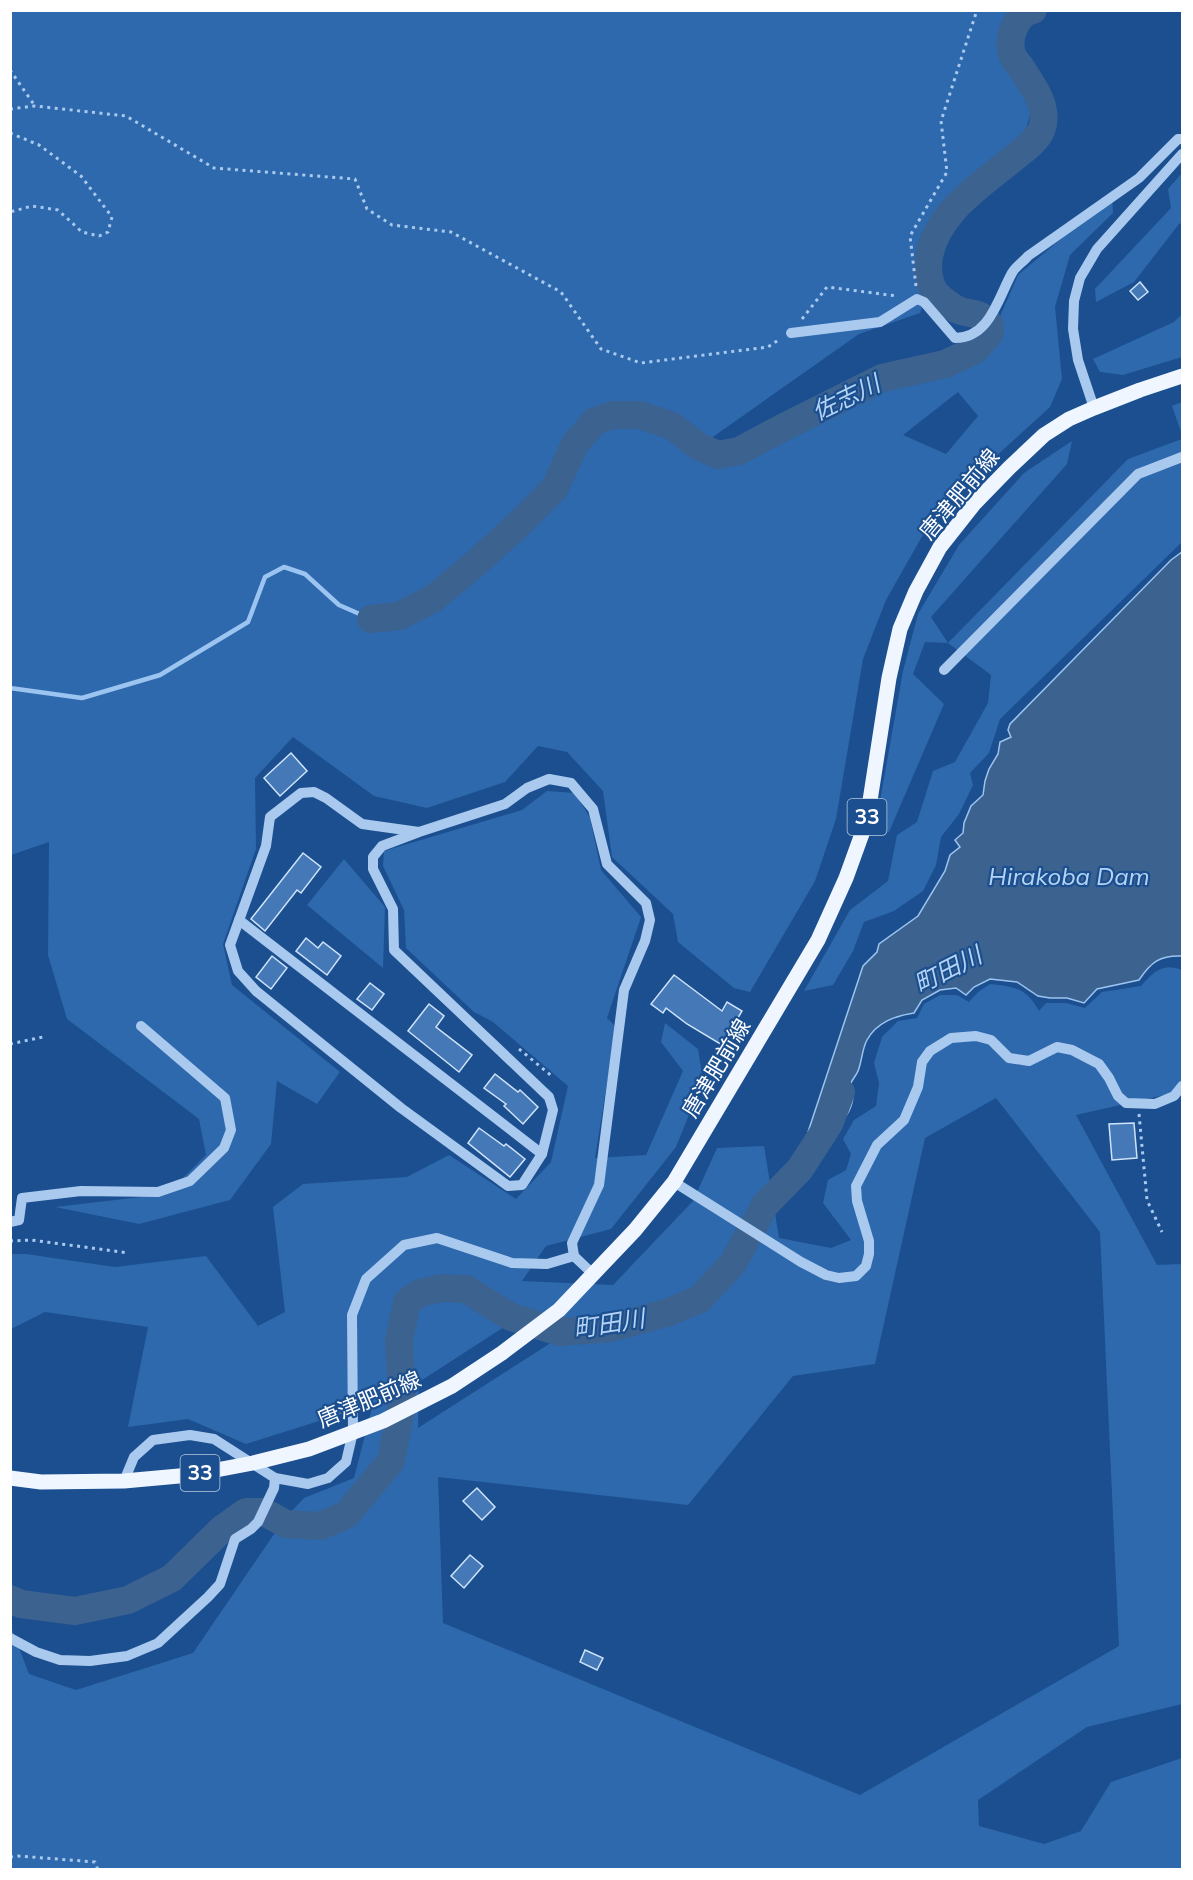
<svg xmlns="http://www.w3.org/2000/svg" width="1193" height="1880" font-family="Mulish,'Noto Sans JP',sans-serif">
<rect width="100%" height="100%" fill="#1b4f8f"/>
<g fill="#2e69ad" fill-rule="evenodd">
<path d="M11,11H1020L1013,19L1006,58L1031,111L1022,144L942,210L922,248L929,289L920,313L859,334L710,439L703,450L717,463L882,385L963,366L991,337L1018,275L1112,196L1113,213L1070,255L1055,307L1062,379L1050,407L937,510L886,600L863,659L836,819L815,881L750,992L734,988L678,942L673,914L612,857L603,791L567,752L538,746L505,782L427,808L374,796L293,737L255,778L256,849L223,944L232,985L340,1072L317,1104L277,1081L271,1144L230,1200L139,1224L55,1207L167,1194L206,1155L199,1119L67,1019L48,955L49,842L11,855ZM958,392L978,416L946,454L903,435Z"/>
<polygon points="1182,173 1182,223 1179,224 1134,282 1096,302 1095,289 1171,208 1168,189"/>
<polygon points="1182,314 1182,357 1123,375 1100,372 1093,359 1174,322"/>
<polygon points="1182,402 1182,435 1172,406"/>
<polygon points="1182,439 1182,542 1000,719 989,753 970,773 973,785 959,814 941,837 936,865 923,891 894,911 864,922 853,951 833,985 804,991 850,910 888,881 897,835 917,822 933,771 955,762 988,703 991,675 948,643 925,642 913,674 944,704 889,832 875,829 903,671 918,614 959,545 1024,473 1072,441 1067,464 931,617 948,643 1128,459"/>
<path d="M547,791L575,793L590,818L601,870L641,917L607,1018L616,1027L595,1158L646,1155L683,1071L661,1042L665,1023L698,1049L703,1080L676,1147L611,1229L546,1246L522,1281L613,1285L693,1201L717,1148L764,1146L779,1238L831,1248L851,1240L823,1203L828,1180L846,1170L851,1154L843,1139L854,1120L876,1106L879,1083L874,1063L882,1037L898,1021L917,1018L924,1004L940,995H957L969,1002L978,992L990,984C1016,987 1026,988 1039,1011L1046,1003H1066L1085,1008L1102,992L1141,986C1153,972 1163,962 1182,970V1091L1076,1115L1157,1265L1182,1264V1704L1087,1727L978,1800L979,1826L1044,1844L1081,1831L1111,1782L1182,1758V1869H11L10,1624L29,1674L76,1690L193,1653L285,1518L304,1498L354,1478L373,1404L246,1444L188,1419L128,1427L148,1327L45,1312L11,1329V1254H26L115,1267L206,1256L258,1326L285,1312L273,1207L303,1184L407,1177L449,1155L516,1199L551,1162L568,1086L493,1022L474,1012L406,948L404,910L383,866L384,851L522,810ZM996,1098L1100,1232L1119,1646L860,1795L443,1623L438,1477L688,1505L793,1376L875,1364L925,1138ZM504,1327L560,1337L418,1428L419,1382Z"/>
<polygon points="344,859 385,907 383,968 307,905"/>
</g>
<path fill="#3c6290" stroke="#9cc4f0" stroke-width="1.5" d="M1182,552V956C1160,955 1151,962 1139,980L1097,989L1084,1003L1067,998H1050L1038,996L1017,982L990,979L974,987L966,995L956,988L940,990L922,1000L914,1013C895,1016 877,1022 867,1040C862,1049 862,1061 858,1071C856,1076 853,1078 851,1083C850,1088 853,1092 853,1096C852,1111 843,1122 831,1130L818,1120L808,1132L863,966L877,952L879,944L918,916L945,871L950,855L960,847L955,840L963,833L964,823L971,806L983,795L985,781L989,769L998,754L1000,742L1011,737L1008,730L1010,724L1171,560Z"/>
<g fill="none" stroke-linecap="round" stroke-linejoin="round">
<polyline stroke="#9cc4f0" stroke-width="4.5" points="10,688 82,698 160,675 248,622 265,577 284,567 305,574 339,605 371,619"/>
<g stroke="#3c6290" stroke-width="28">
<path d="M371,619L399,616L434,598L477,562L518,525L555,488L575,444L595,421L613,415H640L672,426L698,446L718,455L739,451L784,427L882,378L945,364L975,350L990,333V325C978,310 974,316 958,310C952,307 941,299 936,294C930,286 928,273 928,264C932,215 980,186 1015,157C1024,150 1038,140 1042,128C1049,105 1031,84 1020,66C1017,62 1013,58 1012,54C1007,38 1016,13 1033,10"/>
<polyline points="10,1599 21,1604 75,1611 128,1600 172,1578 222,1529 246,1512 264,1512 286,1524 320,1526 346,1515 391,1461 402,1404 399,1340 407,1302 420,1293 441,1288 466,1289 511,1317 560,1332 611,1328 666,1313 700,1299 733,1263 765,1205 800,1169 829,1124 841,1092"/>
</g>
</g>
<g fill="#4478b7" stroke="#cfe3fa" stroke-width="1.5">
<polygon points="1140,282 1148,292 1138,300 1130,291"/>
<polygon points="291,753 307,771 280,796 264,778"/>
<polygon points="303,853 321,867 301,893 297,890 265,931 251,919"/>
<polygon points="306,938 318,948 323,942 341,956 327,975 296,951"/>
<polygon points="272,956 287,968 271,989 256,977"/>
<polygon points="674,975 722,1011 727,1002 742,1011 722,1045 687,1024 666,1008 663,1013 651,1004"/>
<polygon points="370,983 384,994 372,1010 357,999"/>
<polygon points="429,1004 444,1016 436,1027 472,1055 459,1072 408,1031"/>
<polygon points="495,1074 518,1092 520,1090 538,1107 523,1124 504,1106 506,1104 484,1088"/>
<polygon points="1134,1123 1137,1158 1112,1160 1109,1124"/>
<polygon points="479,1128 504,1146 506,1144 525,1159 510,1177 468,1143"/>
<polygon points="477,1488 495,1507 482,1520 463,1501"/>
<polygon points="470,1555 483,1566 464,1588 451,1576"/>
<polygon points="585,1650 603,1658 597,1670 580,1662"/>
</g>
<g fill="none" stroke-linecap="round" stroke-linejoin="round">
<g stroke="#a9c9ee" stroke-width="3" stroke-dasharray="3 4.5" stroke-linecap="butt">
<polyline points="10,70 35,106"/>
<polyline points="10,109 35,106 126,116 214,168 355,179 367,209 392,225 451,232 561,292 601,349 641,363 768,347 780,339"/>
<polyline points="10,133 39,145 81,176 112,217 108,232 99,236 82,232 58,210 32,206 10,212"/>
<polyline points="916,286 910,236 947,172 941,121 977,10"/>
<polyline points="802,319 827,287 897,296"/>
<polyline points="10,1044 43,1037"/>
<polyline points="519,1049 553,1077"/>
<polyline points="1139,1114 1147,1200 1162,1232"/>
<polyline points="10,1241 31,1240 129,1253"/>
<polyline points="10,1857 18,1856 95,1862 98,1870"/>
</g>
<g stroke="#a9c9ee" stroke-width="10">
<path d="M791,333L880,322L917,299L924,302L955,338C990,338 998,298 1012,273C1015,267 1023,262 1028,256L1139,178L1178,139H1182"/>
<polyline points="1094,408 1078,360 1073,329 1074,301 1080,278 1097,249 1182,154"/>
<polyline points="944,670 1138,474 1182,457"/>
<polyline points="419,832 362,824 326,798 314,792 301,793 270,817 266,846 230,945 238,971 256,991 401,1108 508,1186 522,1185 542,1154 553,1110 549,1097 394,950 393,909 373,869 373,857 382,846 419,832 505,804 527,788 549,779 571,783 593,809 607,864 646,903 650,920 645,941 624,990 599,1185 572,1243 574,1256 594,1275"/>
<polyline points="239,920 542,1154"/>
<polyline points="674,1182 801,1262 826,1275 839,1278 856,1276 866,1266 869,1254 869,1241 857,1201 856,1186 877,1145 904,1120 918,1087 922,1062 930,1051 951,1038 976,1036 991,1040 1009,1058 1029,1061 1057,1047 1072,1050 1099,1064 1109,1078 1118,1096 1126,1103 1155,1104 1174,1096 1182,1086"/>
<polyline points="10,1222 19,1220 22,1198 81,1191 158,1192 190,1181 224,1148 231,1130 225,1098 141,1026"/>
<polyline points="275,1478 308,1484 328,1478 346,1462 353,1432 352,1315 366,1279 404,1245 437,1238 512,1263 547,1264 574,1256"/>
<polyline points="10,1638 36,1652 60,1660 90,1661 127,1656 158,1643 208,1597 220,1584 235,1539 251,1529 258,1522 274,1488 275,1478 214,1439 190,1435 153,1440 134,1457 124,1481"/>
</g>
<polyline stroke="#f0f6ff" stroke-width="15" points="10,1478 41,1482 124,1481 190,1475 253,1463 309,1449 383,1421 452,1386 502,1353 559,1310 635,1230 674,1182 818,940 846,878 867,820 889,678 900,629 916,591 940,547 974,504 1009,468 1044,435 1069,419 1094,408 1140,390 1182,376"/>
</g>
<g text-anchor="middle" stroke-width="4.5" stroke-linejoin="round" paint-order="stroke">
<g fill="#1b4f8f" stroke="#bbcadd" stroke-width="1.5">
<rect x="847.5" y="799" width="39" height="36" rx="4.5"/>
<rect x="180.5" y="1455" width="39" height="36" rx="4.5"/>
</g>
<g font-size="21" font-weight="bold" fill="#fff">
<text x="867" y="824">33</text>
<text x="200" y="1480">33</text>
</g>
<g font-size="22" fill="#fff" stroke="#1b4f8f">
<text transform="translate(959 494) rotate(-50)" y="8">唐津肥前線</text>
<text transform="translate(716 1068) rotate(-59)" y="8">唐津肥前線</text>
<text transform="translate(369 1399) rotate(-23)" y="8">唐津肥前線</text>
</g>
<g font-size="24" font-style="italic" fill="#b5d3f5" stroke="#1b4f8f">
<text transform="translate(846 398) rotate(-26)" y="8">佐志川</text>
<text x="1069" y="885">Hirakoba Dam</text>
<text transform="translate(948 970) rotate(-27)" y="8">町田川</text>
<text transform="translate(609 1324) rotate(-9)" y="8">町田川</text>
</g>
</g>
<rect width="1193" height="1880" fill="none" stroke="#ffffff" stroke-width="24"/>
</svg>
